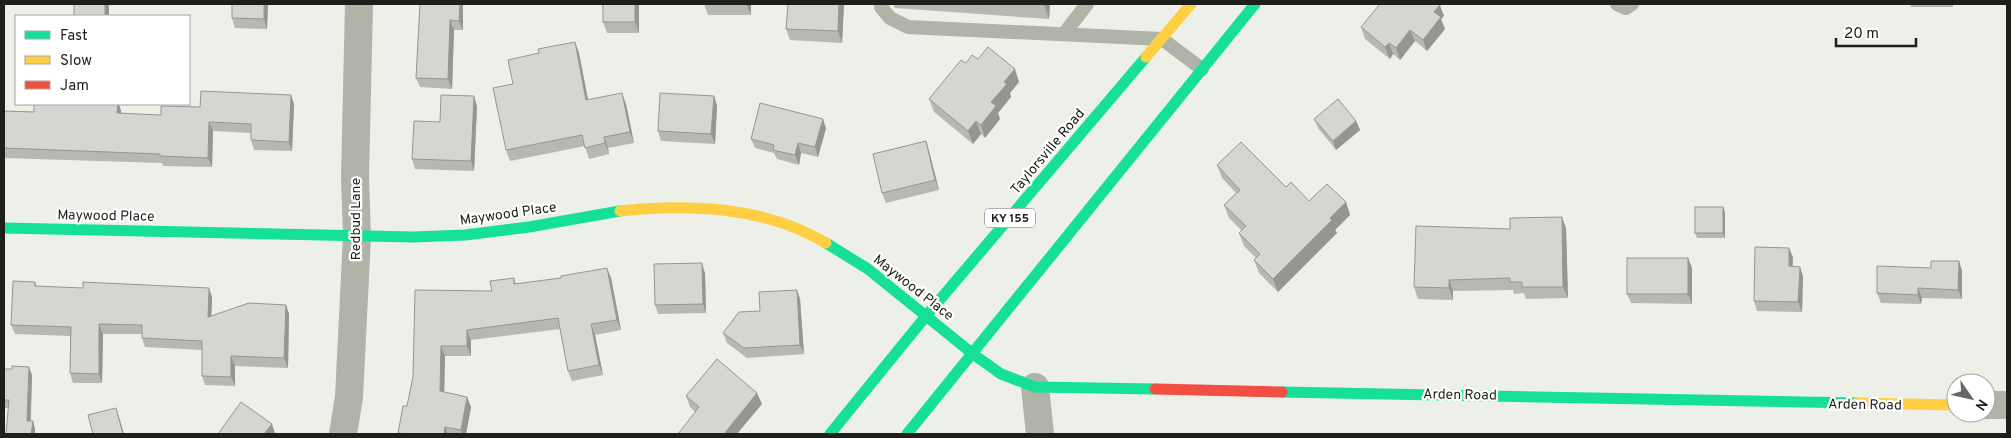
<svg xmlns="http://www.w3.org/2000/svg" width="2011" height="438" font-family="Overpass,sans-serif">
<rect width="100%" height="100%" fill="#edefe9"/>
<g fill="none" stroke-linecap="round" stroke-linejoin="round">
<g stroke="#afb3a8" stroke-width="14">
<polyline points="881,4 881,7 890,18 908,27 1162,39 1202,69"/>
<polyline points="1617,4 1626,8 1632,4"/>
<polyline points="1064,34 1087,4"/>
</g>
<g stroke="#afb3a8" stroke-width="28">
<polyline points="1035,387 1040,434"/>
<polyline points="1986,405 2007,405"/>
<polyline points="343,434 349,397 357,236 355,177 359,4"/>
</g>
<g stroke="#16e098" stroke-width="11">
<polyline points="4,228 413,237 465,235 529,227 620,211"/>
<polyline points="826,243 868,269 973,354 1001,374 1035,387 1155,389"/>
<polyline points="1282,392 1857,403"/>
<polyline points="830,434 926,316 1146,57"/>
<polyline points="907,434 1255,4"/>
</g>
<g stroke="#ffcf43" stroke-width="11">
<polyline points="1146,57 1191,4"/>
<path d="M620,211C690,204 764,206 826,243"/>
<polyline points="1857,403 1956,405"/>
</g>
<polyline stroke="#f24e42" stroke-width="11" points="1155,389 1282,392"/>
</g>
<g fill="#b7b8b4">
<polygon points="268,4 267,29 235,28 232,18"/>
<polygon points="420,4 463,4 463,30 454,30 452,89 420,87 416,78"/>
<polygon points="639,4 639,33 607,33 603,22"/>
<polygon points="704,4 751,4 751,15 708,15"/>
<polygon points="788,4 844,4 842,43 790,40 786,29"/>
<polygon points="893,4 1050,4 1049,19 895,8"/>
<polygon points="1910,4 1953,4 1953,7 1911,7"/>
<polygon points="1440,6 1444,16 1441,19 1445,29 1427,51 1415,41 1400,60 1393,54 1390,59 1365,39 1361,27"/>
<polygon points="575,42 579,53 588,99 626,104 634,143 608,148 609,154 589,159 585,146 510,161 506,150 513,84 539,53"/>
<polygon points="978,59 1019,82 1010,93 1011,97 998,113 1000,119 985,138 981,134 973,144 934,112 929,99 966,63"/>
<polygon points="291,95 294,104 292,151 254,150 251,140 251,133 213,131 212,167 163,166 162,163 4,158 4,111 34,112 34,104 119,104 121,113 161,115 200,107"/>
<polygon points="714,96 717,106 715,144 661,141 658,131"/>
<polygon points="477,106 474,171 415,169 412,159 440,122"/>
<polygon points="1314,119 1356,121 1360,130 1336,150 1318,128"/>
<polygon points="826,128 818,157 801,153 799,165 777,159 774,153 755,148 751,139"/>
<polygon points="926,141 929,151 939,190 886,203 882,193"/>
<polygon points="1217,165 1286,187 1309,201 1346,202 1350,215 1335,230 1337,233 1278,292 1259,273 1254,260 1256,258 1244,246 1239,233 1242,231 1229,218 1224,205 1236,193 1222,178"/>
<polygon points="1723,207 1725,212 1725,238 1697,238 1695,233"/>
<polygon points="1566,228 1568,298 1526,299 1524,293 1514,294 1513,290 1453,291 1453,300 1418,299 1414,287 1510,229"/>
<polygon points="1793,257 1792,266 1803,276 1802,312 1757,311 1754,301"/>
<polygon points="1688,258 1692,268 1692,304 1631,303 1627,294"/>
<polygon points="1959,261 1962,271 1962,299 1922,298 1921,304 1881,303 1877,293"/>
<polygon points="607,268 611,278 621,330 595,335 603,375 572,381 568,371 560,329 471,340 471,356 445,356 444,392 467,397 471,407 466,434 399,434 398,433 407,406 413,377 492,291 514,278 516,284 561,278"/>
<polygon points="705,273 706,313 658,314 655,305"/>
<polygon points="35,282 37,286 212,297 211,316 286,305 289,314 288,368 235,366 235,386 205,385 202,376 202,350 145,347 142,338 142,334 103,334 102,383 73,383 70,373 70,336 15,334 11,325"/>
<polygon points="797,290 800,299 804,354 747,358 727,343 723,333 760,311"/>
<polygon points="4,369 32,375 31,421 33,421 35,429 8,408 4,408"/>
<polygon points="686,396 762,404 695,412 690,407"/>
</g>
<g fill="#959692">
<rect x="105" y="4" width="4" height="12"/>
<polygon points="264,4 268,4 267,29 264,19"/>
<polygon points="460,4 463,4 463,30 459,21"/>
<polygon points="635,4 639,4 639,33 635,22"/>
<polygon points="746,4 751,4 751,15"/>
<polygon points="839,4 844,4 842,43 838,31"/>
<polygon points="1044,4 1050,4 1049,19"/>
<polygon points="1434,4 1442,4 1440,6 1444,16 1441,19 1445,29 1427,51 1423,40"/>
<polygon points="450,20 454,30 452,89 448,79"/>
<polygon points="1410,30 1415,41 1400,60 1396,48"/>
<polygon points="575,42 579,53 590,111 586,100"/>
<polygon points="1389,43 1393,54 1390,59 1385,47"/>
<polygon points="1015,69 1019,82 1010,93 1011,97 998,113 1000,119 985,138 981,125 991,102 1004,82"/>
<polygon points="622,93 626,104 634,143 630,132"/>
<polygon points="291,95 294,104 292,151 289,142"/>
<polygon points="474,96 477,106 474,171 471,161"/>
<polygon points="714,96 717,106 715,144 711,134"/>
<polygon points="118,104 119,104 121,111 121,122 117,113"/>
<polygon points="823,119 826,128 818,157 815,147"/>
<polygon points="976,121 981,134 973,144 968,131"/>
<polygon points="1356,121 1360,130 1336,150 1333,141"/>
<polygon points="209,122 213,131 212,167 208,158"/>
<polygon points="604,137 608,148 609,154 605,143"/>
<polygon points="926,141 929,151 939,190 935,180"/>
<polygon points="798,143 801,153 799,165 795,155"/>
<polygon points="1346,202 1350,215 1335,230 1337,233 1278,292 1273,279 1330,218"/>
<polygon points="1723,207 1725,212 1725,238 1723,233"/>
<polygon points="1562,217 1566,228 1568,298 1563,287"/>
<polygon points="1789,248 1793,257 1792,276 1789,266"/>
<polygon points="1688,258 1692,268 1692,304 1688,294"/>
<polygon points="1959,261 1962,271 1962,299 1958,290"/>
<polygon points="702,263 705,273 706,313 703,304"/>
<polygon points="1800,267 1803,276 1802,312 1798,302"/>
<polygon points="607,268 611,278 621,330 617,320"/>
<polygon points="1449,280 1453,291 1453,300 1449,288"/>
<polygon points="209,288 212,297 211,327 208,317"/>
<polygon points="1918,288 1922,298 1921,304 1918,295"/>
<polygon points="797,290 800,299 804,354 800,345"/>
<polygon points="286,305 289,314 288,368 284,358"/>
<polygon points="99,324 103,334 102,383 99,374"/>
<polygon points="591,324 595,335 603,375 599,365"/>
<polygon points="467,330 471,340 471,356 467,346"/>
<polygon points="441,346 445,356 444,402 440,391"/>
<polygon points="231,356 235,366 235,386 231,377"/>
<polygon points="29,367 32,375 30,429 27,421"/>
<polygon points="757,393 762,404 737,434 724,434"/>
<polygon points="467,397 471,407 466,434 462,434 461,430"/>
<polygon points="116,408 119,417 124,434 123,434"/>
<polygon points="33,421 35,429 35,434 31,434"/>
<polygon points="272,424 275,433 274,434 264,434"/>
<polygon points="445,427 448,434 444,434"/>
</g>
<g fill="#d5d6d1" stroke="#959692">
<rect x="74" y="4" width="31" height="12"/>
<polygon points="232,4 264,4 264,19 232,18"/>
<polygon points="420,4 460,4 459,21 450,20 448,79 416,78"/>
<rect x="603" y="4" width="32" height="18"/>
<polygon points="788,4 839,4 838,31 786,29"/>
<polygon points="1380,4 1438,4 1440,5 1434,12 1441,17 1423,40 1410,30 1396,48 1389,43 1385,47 1361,27"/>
<polygon points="575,42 586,100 622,93 630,132 604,137 605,143 585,148 582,135 506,150 493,88 513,84 508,60 539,53 538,49"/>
<polygon points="988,47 1015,69 1004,82 1007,84 991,102 996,106 981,125 976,121 968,131 929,99 961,60 966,63 972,55 978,59"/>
<polygon points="201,91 291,95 289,142 251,140 251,124 209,122 208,158 160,156 160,154 4,148 4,111 34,112 34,104 118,104 117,113 161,115 161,106 200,107"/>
<polygon points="660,93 714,96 711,134 658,131"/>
<polygon points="441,95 474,96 471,161 412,159 414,121 440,122"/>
<polygon points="1338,99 1356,121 1333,141 1314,119"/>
<polygon points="760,103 823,119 815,147 798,143 795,155 773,150 774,145 751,139"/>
<polygon points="926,141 935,180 882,193 873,154"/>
<polygon points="1241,142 1286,187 1291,182 1309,201 1327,184 1346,202 1330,218 1332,220 1273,279 1254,260 1260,254 1239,233 1246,226 1224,205 1240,190 1217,165"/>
<rect x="1695" y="207" width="28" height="26"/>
<polygon points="1562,217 1563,287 1522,287 1522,282 1510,282 1510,278 1449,280 1449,288 1414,287 1416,226 1510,229 1510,218"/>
<polygon points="1755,247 1789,248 1789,266 1800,267 1798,302 1754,301"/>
<rect x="1627" y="258" width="61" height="36"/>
<polygon points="1931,261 1959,261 1958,290 1918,288 1918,295 1877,293 1877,266 1931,268"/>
<polygon points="702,263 703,304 655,305 654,264"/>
<polygon points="607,268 617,320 591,324 599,365 568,371 558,318 467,330 467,346 441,346 440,391 467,397 461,430 445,427 444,434 407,434 398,433 403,406 407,406 413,377 415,290 492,291 490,281 514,278 514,284 561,278 561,276"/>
<polygon points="13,281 35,282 35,286 83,288 83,282 209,288 208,317 249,303 286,305 284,358 231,356 231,377 202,376 202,341 142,338 142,325 99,324 99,374 70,373 71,327 11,325"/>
<polygon points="797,290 800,345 744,348 723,333 739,312 760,311 759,292"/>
<polygon points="717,359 757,393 724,434 678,434 699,407 686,396"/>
<polygon points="12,366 29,367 27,421 33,421 31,434 6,434 9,400 4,400 4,369 12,369"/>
<polygon points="241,402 272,424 264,434 218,434"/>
<polygon points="116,408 123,434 93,434 88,415"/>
</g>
<g text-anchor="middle" stroke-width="4.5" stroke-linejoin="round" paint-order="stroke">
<rect fill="#fff" stroke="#62625f" stroke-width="1" x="985" y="208.5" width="50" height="19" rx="4"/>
<g font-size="12" font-weight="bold" fill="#1e1f1b">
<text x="1010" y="222">KY 155</text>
</g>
<g font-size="14" fill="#1e1f1b" stroke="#fff">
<text transform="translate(1047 151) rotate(-50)" y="5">Taylorsville Road</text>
<text transform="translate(508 213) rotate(-8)" y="5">Maywood Place</text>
<text transform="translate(106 215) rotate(1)" y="5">Maywood Place</text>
<text transform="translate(355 219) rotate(-90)" y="5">Redbud Lane</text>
<text transform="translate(914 287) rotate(38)" y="5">Maywood Place</text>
<text transform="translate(1460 394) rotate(1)" y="5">Arden Road</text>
<text transform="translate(1865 404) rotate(1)" y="5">Arden Road</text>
</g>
</g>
<rect width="2011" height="438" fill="none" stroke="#1e1f1b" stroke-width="10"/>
<rect x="15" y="15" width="175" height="90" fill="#ffffff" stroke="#a5a5a4"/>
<rect x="25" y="31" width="25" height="8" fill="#16e098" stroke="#a5a5a4"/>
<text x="60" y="40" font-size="15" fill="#1e1f1b">Fast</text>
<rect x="25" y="56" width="25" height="8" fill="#ffcf43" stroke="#a5a5a4"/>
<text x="60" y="65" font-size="15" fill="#1e1f1b">Slow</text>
<rect x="25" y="81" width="25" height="8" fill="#f24e42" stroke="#a5a5a4"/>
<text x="60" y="90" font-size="15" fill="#1e1f1b">Jam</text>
<g transform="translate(1971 398) rotate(124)"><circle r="24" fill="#ffffff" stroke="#a5a5a4"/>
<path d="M0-4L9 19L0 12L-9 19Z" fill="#666863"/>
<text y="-8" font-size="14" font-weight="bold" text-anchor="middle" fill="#1e1f1b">N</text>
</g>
<path d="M1836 38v8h80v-8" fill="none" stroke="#1e1f1b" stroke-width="2.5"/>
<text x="1844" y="38" font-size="15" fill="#1e1f1b" stroke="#ffffff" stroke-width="4" paint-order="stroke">20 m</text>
</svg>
